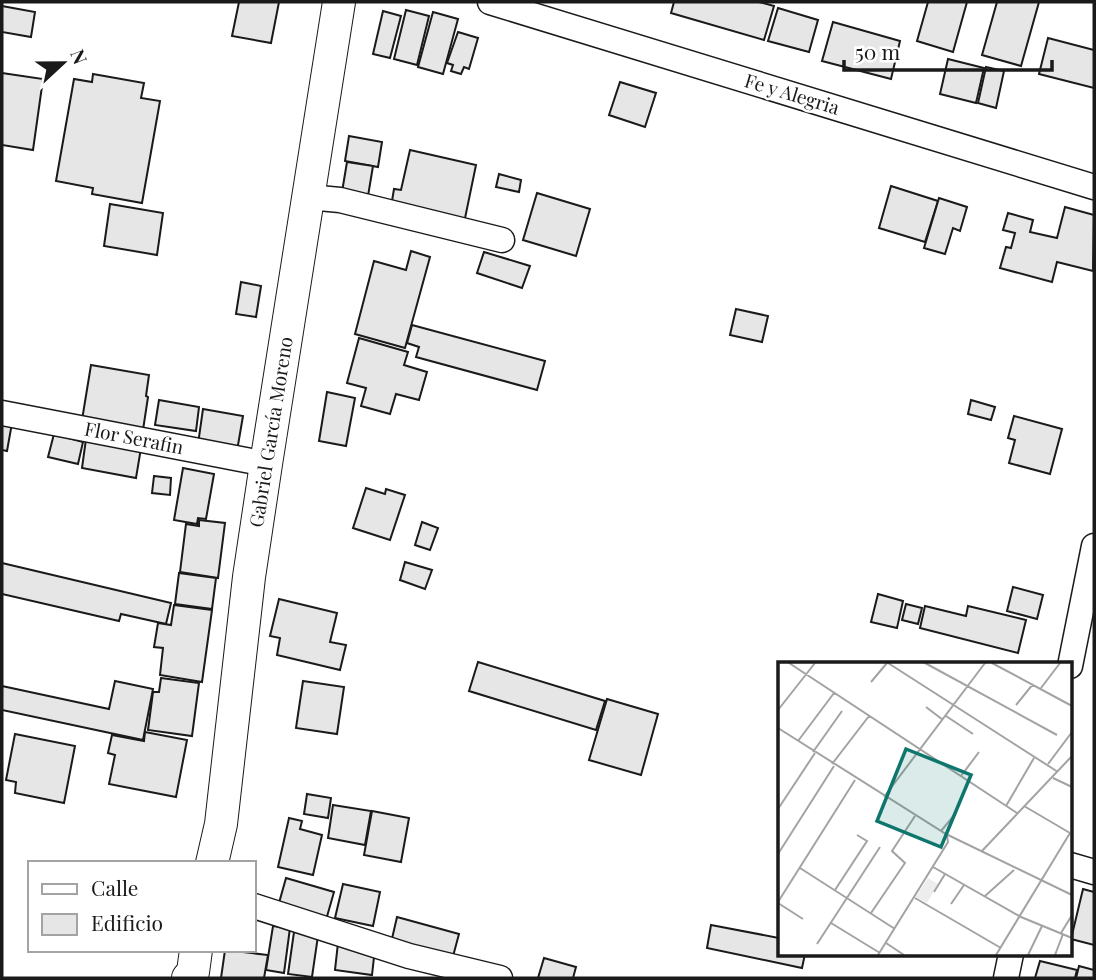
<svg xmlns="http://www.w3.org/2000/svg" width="1096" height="980" font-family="'Playfair Display',serif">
<rect width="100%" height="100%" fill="#fff"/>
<g fill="#e6e6e6" stroke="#1a1a1a" stroke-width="2">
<polygon points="239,2 279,2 271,43 232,36"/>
<polygon points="674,2 759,2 774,6 764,40 671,13"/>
<polygon points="928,2 967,2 953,52 917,41"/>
<polygon points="997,2 1039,2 1021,66 982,55"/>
<polygon points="2,6 35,12 31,37 2,32"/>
<polygon points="778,8 818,20 809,52 768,41"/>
<polygon points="406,10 429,16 417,65 394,59"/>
<polygon points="383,11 401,16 390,58 373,54"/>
<polygon points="433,12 458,19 443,74 418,67"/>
<polygon points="833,22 900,41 891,79 822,61"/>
<polygon points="458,32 478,38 469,69 464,67 461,74 451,71 453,65 447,63"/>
<polygon points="1048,38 1094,50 1094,88 1039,74"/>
<polygon points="948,59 984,68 976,103 940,94"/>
<polygon points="986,67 1004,71 996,108 978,103"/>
<polygon points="2,73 43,79 33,150 2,145"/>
<polygon points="93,74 144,83 141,98 160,101 142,203 92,194 93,188 56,181 74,79 92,82"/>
<polygon points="620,82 656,93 645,127 609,115"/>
<polygon points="349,136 382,142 378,167 345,161"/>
<polygon points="410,150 476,165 463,228 391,207 394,189 401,190"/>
<polygon points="347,162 373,166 367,202 341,198"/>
<polygon points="499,174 521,180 519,192 496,187"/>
<polygon points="891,186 938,201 925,242 879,228"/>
<polygon points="537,193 590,209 576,256 523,240"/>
<polygon points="939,198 967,207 960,231 953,228 945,254 924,248"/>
<polygon points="110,204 163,213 157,255 104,246"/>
<polygon points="1065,207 1094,215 1093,271 1057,262 1052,282 1000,268 1006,247 1011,248 1015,233 1003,230 1008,213 1033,220 1030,232 1057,238"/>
<polygon points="411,251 430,257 405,348 355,334 374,261 406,270"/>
<polygon points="484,252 530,266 522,288 477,273"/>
<polygon points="241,282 261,286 256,317 236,314"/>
<polygon points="736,309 768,316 762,342 730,335"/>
<polygon points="412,325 545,361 537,390 416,357 419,347 407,343"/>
<polygon points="359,338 408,352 404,365 427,372 419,400 396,394 390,414 361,406 366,388 347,383"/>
<polygon points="91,365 149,375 146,396 148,397 143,430 82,420"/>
<polygon points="327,392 355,398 346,446 319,441"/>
<polygon points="159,400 199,407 196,431 155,425"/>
<polygon points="971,400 995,407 991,420 968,414"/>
<polygon points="203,409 243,416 237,451 198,444"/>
<polygon points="1014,416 1062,429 1050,474 1009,463 1015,440 1008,438"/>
<polygon points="2,421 12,423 7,451 2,450"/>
<polygon points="54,434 83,442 78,464 48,457"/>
<polygon points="86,439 141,448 136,478 82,468"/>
<polygon points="183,468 214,474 206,519 198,518 197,524 174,520"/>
<polygon points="154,476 171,478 170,495 152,493"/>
<polygon points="366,488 385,494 386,489 405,495 390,540 353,528"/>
<polygon points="199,520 225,523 218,578 180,572 186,524 199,526"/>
<polygon points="422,522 438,528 430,550 415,545"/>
<polygon points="405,562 432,570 425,589 400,580"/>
<polygon points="2,563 171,603 166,624 121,614 119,621 2,594"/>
<polygon points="179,573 216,578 212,609 175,604"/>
<polygon points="1013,587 1043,595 1037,619 1007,611"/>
<polygon points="878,594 903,601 897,628 871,622"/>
<polygon points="279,599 337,613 330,642 346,645 340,670 277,655 280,638 270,636"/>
<polygon points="906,604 922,608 918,624 902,620"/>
<polygon points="174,605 212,610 202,682 160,675 163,648 154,647 158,623 171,625"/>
<polygon points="925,606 966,616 968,606 1026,620 1018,653 920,628"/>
<polygon points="478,662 605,701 596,730 469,691"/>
<polygon points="161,678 199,683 192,736 148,730 153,692 159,692"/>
<polygon points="115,681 153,689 143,740 2,710 2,686 109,709"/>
<polygon points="303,681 344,687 337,734 296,728"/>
<polygon points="607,699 658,714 641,775 589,760"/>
<polygon points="145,732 187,740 176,797 109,784 115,755 108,753 112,735 144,741"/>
<polygon points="15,734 75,746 64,803 15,793 16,782 6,780"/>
<polygon points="307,794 331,798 328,818 304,814"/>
<polygon points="333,805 371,811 365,845 328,838"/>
<polygon points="372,811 409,818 401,862 364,855"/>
<polygon points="289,818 302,821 300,829 322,835 313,875 278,867"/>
<polygon points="286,878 334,892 324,927 279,903"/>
<polygon points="343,884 380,892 373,926 335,918"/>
<polygon points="1083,889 1094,892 1094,945 1071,939"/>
<polygon points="397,917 459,934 452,960 391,943"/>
<polygon points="295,925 319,929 312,977 288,974"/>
<polygon points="711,925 779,938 779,954 805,954 802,968 707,948"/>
<polygon points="273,926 290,928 284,973 266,970"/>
<polygon points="338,943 375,948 372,975 335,970"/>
<polygon points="225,950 268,955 264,978 221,978"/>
<polygon points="544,958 576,967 573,978 538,978"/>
<polygon points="1040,961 1077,970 1075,978 1035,978"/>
<polygon points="1079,966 1094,970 1094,978 1076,978"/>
</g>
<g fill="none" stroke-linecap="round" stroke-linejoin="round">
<defs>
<g id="minor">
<polyline points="490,2 1094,187"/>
<polyline points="308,197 340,200 502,240"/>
<polyline points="2,413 266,464"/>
<polyline points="1070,666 1094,546"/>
<polyline points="1070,865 1094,872"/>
<polyline points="254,906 409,956 500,978"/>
<polyline points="1006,978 1011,954"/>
</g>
<g id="tertiary">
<polyline points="212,863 221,824 249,577 266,464 339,2"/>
<polyline points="188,978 193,972 196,950"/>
</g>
</defs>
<use href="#minor" stroke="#1a1a1a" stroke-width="27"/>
<use href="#tertiary" stroke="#1a1a1a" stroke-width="34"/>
<use href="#minor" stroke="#fff" stroke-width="24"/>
<use href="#tertiary" stroke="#fff" stroke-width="32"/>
</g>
<g text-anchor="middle" stroke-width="5" stroke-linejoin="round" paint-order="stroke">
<g font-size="19" fill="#1a1a1a" stroke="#fff">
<text transform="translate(792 94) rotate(17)" y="7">Fe y Alegria</text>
<text transform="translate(271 432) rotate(-81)" y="7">Gabriel García Moreno</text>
<text transform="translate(134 438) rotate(11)" y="7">Flor Serafin</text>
</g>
</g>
<g transform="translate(778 662)">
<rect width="294" height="294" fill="#fff"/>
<path d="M150,216L160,222L149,241L138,235Z" fill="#ededed"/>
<path fill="none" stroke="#a3a3a3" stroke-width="2" d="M11,1L239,151M110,1L280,110M147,1L279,73M214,1L294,44M93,20L109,1M263,26L282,1M238,43L255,22M148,45L165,58M0,48L37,1M168,54L195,72M0,66L168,172L294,233M20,79L56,31M35,90L64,49M54,102L91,54M270,102L294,70M183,114L201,90M275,116L294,125M106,135L207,1M228,144L256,96M246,144L292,171M0,147L37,91M163,169L178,151M203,190L294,94M0,192L56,104M155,205L243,255L294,276M22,206L117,267M57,228L89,179L79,173M156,230L167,212M207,234L236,208M137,236L223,286M0,240L77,118M0,241L25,257M173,242L186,223M93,251L127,201L114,189L137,154M53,261L102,291M283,271L294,253M108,281L126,293M39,282L102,185M100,293L170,180L169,174M218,293L292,171M250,293L264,264M277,293L285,272"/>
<path fill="#0f766e" fill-opacity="0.15" stroke="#0f766e" stroke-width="3.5" d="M128,87L193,113L163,185L99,159Z"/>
<rect width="294" height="294" fill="none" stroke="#1a1a1a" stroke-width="3.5"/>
</g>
<rect width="1096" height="980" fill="none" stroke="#1a1a1a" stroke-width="7"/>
<rect x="28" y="861" width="228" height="91" fill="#ffffff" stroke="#a3a3a3" stroke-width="2"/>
<rect x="42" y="884" width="35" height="10" fill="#ffffff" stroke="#a3a3a3" stroke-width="2"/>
<text x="91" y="896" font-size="21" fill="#1a1a1a">Calle</text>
<rect x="42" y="914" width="35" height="21" fill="#e6e6e6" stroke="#a3a3a3" stroke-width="2"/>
<text x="91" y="931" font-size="21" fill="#1a1a1a">Edificio</text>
<g transform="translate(63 63) rotate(68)" stroke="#ffffff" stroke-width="5" paint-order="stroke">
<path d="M0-5L12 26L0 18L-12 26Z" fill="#1a1a1a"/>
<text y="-10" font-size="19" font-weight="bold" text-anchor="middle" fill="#1a1a1a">N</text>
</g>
<path d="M844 60v10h208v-10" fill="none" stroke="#1a1a1a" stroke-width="3.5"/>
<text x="855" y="60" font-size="21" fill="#1a1a1a" stroke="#ffffff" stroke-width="5" paint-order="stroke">50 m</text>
</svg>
